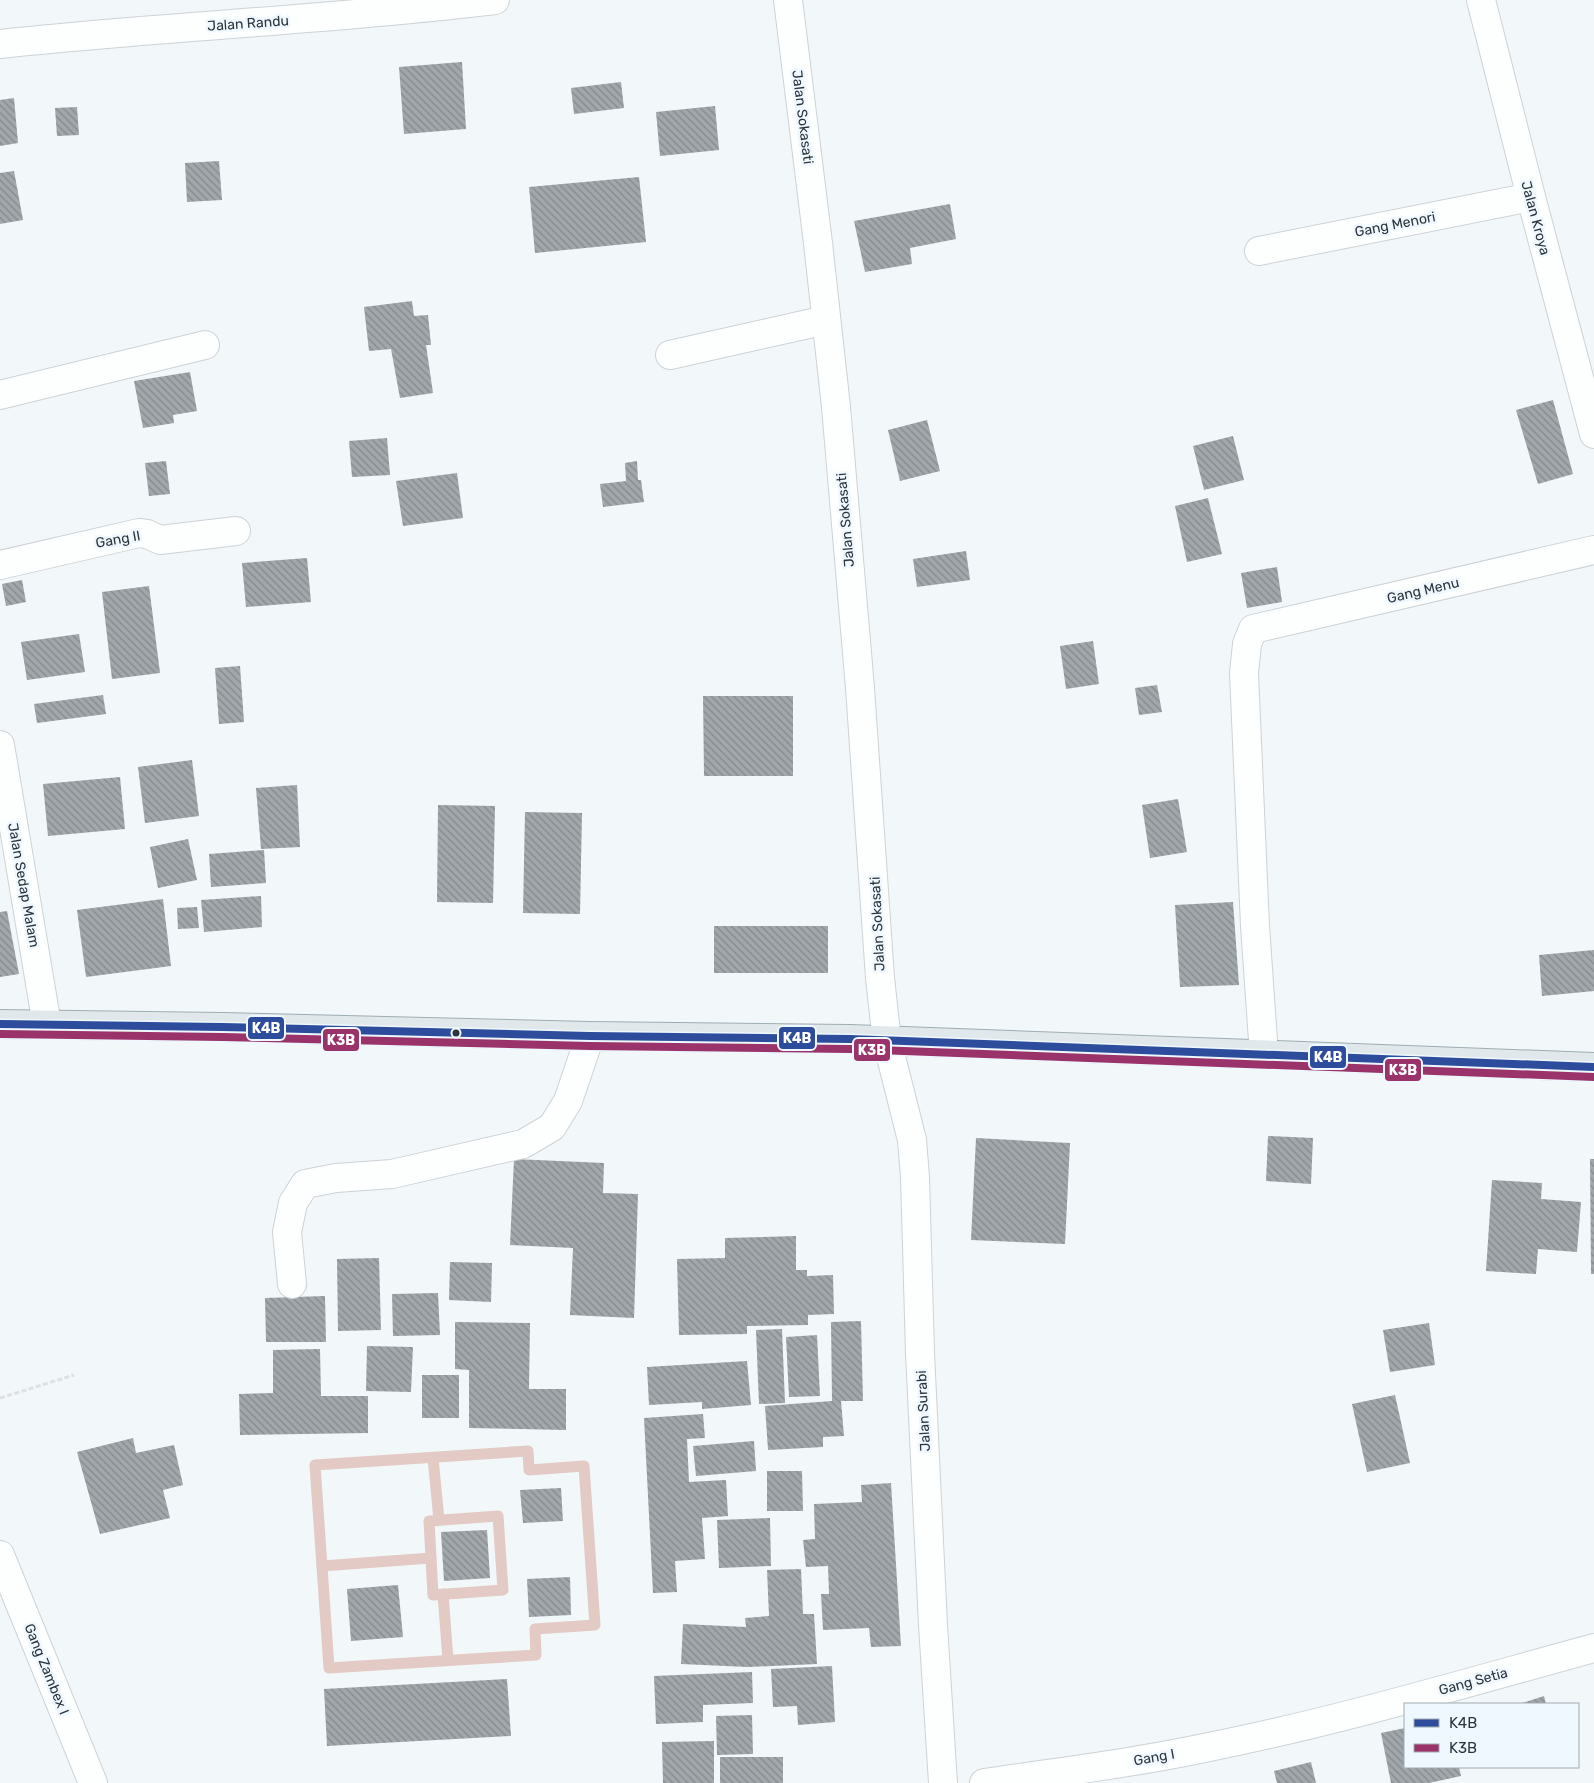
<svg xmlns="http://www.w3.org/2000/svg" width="1594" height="1783" font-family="Rubik,sans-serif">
<defs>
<pattern id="building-back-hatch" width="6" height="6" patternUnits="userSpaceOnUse" patternTransform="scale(1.25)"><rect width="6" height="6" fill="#a1a7ab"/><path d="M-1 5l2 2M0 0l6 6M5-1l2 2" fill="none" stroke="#83898c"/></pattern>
</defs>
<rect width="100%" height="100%" fill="#f2f7fa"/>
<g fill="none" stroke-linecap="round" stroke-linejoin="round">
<g stroke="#e3cac4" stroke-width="11">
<polygon points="528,1451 529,1470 584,1466 595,1625 535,1629 536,1655 329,1668 315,1465"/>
<polyline points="433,1458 439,1520"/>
<polygon points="498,1516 503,1590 433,1595 429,1521"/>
<polyline points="322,1566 431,1558"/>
<polyline points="443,1594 448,1660"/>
</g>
</g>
<g fill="url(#building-back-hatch)">
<polygon points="462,62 466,129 404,134 399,67"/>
<polygon points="621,82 624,108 574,114 571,88"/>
<polygon points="14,98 18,143 0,146 0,100"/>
<polygon points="715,106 719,150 660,156 656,112"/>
<polygon points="77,107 79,135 57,136 55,108"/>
<polygon points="219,161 222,200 187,202 185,163"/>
<polygon points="14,171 23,220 0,224 0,173"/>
<polygon points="639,177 646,242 535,253 529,187"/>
<polygon points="950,204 956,239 910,248 912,264 865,272 854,221"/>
<polygon points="412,301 414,316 428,315 431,345 426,345 433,393 400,398 391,349 369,351 364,307"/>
<polygon points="190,372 197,411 173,415 174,423 143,428 134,381"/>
<polygon points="1553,400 1573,474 1538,484 1516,410"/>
<polygon points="927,420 940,471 900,481 888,430"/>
<polygon points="1233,436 1244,480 1204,490 1193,446"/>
<polygon points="387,438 390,475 352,477 349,441"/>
<polygon points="166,461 170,494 149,496 145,463"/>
<polygon points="637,461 638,480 641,480 644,502 603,507 600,484 626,481 625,463"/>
<polygon points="457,473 463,518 403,526 396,481"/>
<polygon points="1208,498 1222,554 1187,562 1175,506"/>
<polygon points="966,551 970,580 917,587 913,559"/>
<polygon points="307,558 311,602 246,607 242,563"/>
<polygon points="1277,567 1282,602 1247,608 1241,573"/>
<polygon points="22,580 26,602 6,606 2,584"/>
<polygon points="149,586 160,673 112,679 102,592"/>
<polygon points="79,634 85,672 27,680 21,642"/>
<polygon points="1093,641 1099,684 1066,689 1060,646"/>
<polygon points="240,666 244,722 219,724 215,668"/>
<polygon points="1157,685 1162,712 1139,715 1135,688"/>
<polygon points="103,695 106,714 37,723 34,704"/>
<polygon points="703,696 793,696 793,776 704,776"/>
<polygon points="192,760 199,816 145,823 138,767"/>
<polygon points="120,777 125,829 48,836 43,784"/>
<polygon points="297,785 300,847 261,849 256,788"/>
<polygon points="1178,799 1187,852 1150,858 1142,805"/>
<polygon points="438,805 495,806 493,903 437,902"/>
<polygon points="525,812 582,813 580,914 523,913"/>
<polygon points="188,839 197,880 158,888 150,847"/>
<polygon points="264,850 266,883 211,887 209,854"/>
<polygon points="261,896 262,927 204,932 201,900"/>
<polygon points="163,899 171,966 86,977 77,910"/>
<polygon points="1233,902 1239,985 1180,987 1175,905"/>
<polygon points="197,907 199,928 178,929 177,908"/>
<polygon points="7,911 19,974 0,977 0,912"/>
<rect x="714" y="926" width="114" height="47"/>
<polygon points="1594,950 1594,991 1542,996 1539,955"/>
<polygon points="1268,1136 1313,1138 1311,1184 1266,1181"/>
<polygon points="976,1138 1070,1143 1065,1244 971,1240"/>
<polygon points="514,1159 604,1163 603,1193 638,1194 634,1318 570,1315 573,1248 510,1245"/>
<polygon points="1590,1159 1594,1159 1594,1274 1591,1274"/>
<polygon points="1492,1180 1542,1183 1541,1199 1581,1202 1577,1252 1538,1249 1536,1274 1486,1271"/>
<polygon points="796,1236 796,1270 807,1270 807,1276 833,1275 834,1314 808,1315 808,1325 747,1326 747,1334 679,1335 677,1259 725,1258 725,1238"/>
<polygon points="379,1258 381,1330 338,1331 337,1259"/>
<polygon points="450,1262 492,1263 491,1302 449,1300"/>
<polygon points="438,1293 440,1335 393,1336 392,1294"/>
<polygon points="325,1296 326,1342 266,1342 265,1298"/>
<polygon points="861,1321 863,1401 841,1401 844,1436 823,1437 823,1447 768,1450 765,1406 832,1401 831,1322"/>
<polygon points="455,1322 530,1323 529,1389 566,1389 566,1430 469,1428 469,1370 455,1369"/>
<polygon points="1429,1323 1435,1365 1390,1372 1383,1330"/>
<polygon points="782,1329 785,1403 759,1404 756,1330"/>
<polygon points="817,1335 820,1396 789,1397 786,1337"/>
<polygon points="367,1346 413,1347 411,1392 366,1391"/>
<polygon points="320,1349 321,1396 368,1396 368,1433 240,1435 239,1394 273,1393 273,1350"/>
<polygon points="747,1361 751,1405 702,1409 702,1402 649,1405 647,1367"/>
<rect x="422" y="1375" width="37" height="43"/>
<polygon points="1395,1395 1410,1463 1367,1472 1352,1404"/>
<polygon points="703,1414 705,1438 687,1439 689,1482 726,1480 728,1516 702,1518 705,1559 675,1561 677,1592 653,1593 644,1418"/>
<polygon points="133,1438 136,1453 174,1445 183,1485 163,1490 170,1518 100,1534 77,1452"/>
<polygon points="754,1441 756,1471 696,1476 693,1446"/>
<polygon points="767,1471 802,1471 803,1511 767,1511"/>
<polygon points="891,1483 901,1646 871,1647 869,1628 823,1630 821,1594 829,1594 828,1566 806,1567 803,1540 815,1539 814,1504 862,1502 861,1485"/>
<polygon points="561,1488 563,1521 523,1523 520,1490"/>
<polygon points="770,1518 771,1566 719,1568 717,1520"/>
<polygon points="487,1530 490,1578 444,1581 441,1532"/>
<polygon points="801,1569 803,1614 814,1614 817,1664 748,1667 681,1664 683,1624 746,1627 745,1618 769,1616 767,1570"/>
<polygon points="570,1577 571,1615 529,1617 527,1579"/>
<polygon points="398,1585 403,1637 351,1641 347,1589"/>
<polygon points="832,1666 835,1722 798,1725 797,1706 773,1707 771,1669"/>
<polygon points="752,1672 753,1703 703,1705 703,1722 656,1724 654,1676"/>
<polygon points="507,1679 511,1736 327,1746 324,1689"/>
<polygon points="1544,1696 1546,1704 1519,1704"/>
<polygon points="752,1715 753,1754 717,1755 716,1716"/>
<polygon points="1405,1728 1405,1767 1459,1767 1461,1776 1429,1783 1391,1783 1381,1733"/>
<polygon points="714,1741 714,1783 663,1783 662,1742"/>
<rect x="720" y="1757" width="63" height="26"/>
<polygon points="1311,1762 1316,1783 1277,1783 1274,1771"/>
</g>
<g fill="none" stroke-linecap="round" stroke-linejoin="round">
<defs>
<g id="minor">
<polyline points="788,0 818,243 836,407 860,688 880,978 887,1041 912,1140 915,1177 920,1353 933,1625 943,1783"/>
<polyline points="1481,0 1531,197 1594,434"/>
<path d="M0,44C165,26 331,20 495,0"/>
<polyline points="1259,251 1531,197"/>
<polyline points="670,355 826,320"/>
<polyline points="0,395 205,345"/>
<polyline points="0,565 139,533 147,534 160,540 236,531"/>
<polyline points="0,745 47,1025"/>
<polyline points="1264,1055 1255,926 1244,673 1247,644 1253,629 1594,550"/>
<polyline points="292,1284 287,1232 293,1203 305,1184 336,1178 392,1174 523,1144 552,1127 568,1101 590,1036"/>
<polyline points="0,1555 93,1783"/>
<path d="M984,1783C1059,1772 1134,1763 1209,1747C1339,1721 1466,1683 1594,1648"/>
</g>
<polyline id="major" points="0,1024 222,1027 590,1036 850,1039 1594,1067"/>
</defs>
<use href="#minor" stroke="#ccd3d7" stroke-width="30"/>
<use href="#major" stroke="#9eadb4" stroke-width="30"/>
<polyline stroke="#dee0e1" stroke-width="3" stroke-dasharray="5 2.5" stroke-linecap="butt" points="0,1398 74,1375"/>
<use href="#minor" stroke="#fdfefe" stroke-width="28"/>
<use href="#major" stroke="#e0e8eb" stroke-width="28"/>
<defs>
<polyline id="bus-1" points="0,1024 222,1027 590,1036 850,1039 1594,1067"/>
<polyline id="bus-2" points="0,1034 222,1037 590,1046 850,1049 1594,1077"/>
</defs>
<use href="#bus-1" stroke="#eff8fe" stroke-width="11"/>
<use href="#bus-2" stroke="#eff8fe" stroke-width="11"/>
<use href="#bus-1" stroke="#2d4c9c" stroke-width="8"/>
<use href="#bus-2" stroke="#9a336a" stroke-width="8"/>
</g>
<circle fill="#2c353b" stroke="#eff8fe" stroke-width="2" cx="456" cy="1033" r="4.5"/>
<g text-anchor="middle" stroke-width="5" stroke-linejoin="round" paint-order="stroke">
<g font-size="14" fill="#2c353b" stroke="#eff8fe">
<text transform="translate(248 23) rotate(-4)" y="5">Jalan Randu</text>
<text transform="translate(803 117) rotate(83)" y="5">Jalan Sokasati</text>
<text transform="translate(1536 218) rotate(75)" y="5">Jalan Kroya</text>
<text transform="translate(1395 224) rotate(-11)" y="5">Gang Menori</text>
<text transform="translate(845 520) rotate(-95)" y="5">Jalan Sokasati</text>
<text transform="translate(118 539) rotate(-10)" y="5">Gang II</text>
<text transform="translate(1423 590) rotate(-13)" y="5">Gang Menu</text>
<text transform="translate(24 885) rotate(80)" y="5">Jalan Sedap Malam</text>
<text transform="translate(877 924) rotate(-93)" y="5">Jalan Sokasati</text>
<text transform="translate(923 1411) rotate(-93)" y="5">Jalan Surabi</text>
<text transform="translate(47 1669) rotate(68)" y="5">Gang Zambex I</text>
<text transform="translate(1473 1681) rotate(-15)" y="5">Gang Setia</text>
<text transform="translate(1154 1757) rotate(-10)" y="5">Gang I</text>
</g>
</g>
<g stroke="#eff8fe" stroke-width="2">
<rect x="247" y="1016" width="38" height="24" rx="5" fill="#2d4c9c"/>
<rect x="778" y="1026" width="38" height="24" rx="5" fill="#2d4c9c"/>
<rect x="322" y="1028" width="38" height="24" rx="5" fill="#9a336a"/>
<rect x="853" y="1038" width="38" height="24" rx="5" fill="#9a336a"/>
<rect x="1309" y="1045" width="38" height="24" rx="5" fill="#2d4c9c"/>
<rect x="1384" y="1058" width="38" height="24" rx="5" fill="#9a336a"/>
</g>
<g font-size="14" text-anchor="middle" font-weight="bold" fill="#fff">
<text x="266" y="1033">K4B</text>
<text x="797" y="1043">K4B</text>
<text x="341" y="1045">K3B</text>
<text x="872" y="1055">K3B</text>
<text x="1328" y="1062">K4B</text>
<text x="1403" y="1075">K3B</text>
</g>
<rect x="1404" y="1703" width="175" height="65" fill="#eff8fe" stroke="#a1aab0"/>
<rect x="1414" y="1719" width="25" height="8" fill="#2d4c9c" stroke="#a1aab0"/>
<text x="1449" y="1728" font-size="15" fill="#2c353b">K4B</text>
<rect x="1414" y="1744" width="25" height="8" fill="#9a336a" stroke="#a1aab0"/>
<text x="1449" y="1753" font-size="15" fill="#2c353b">K3B</text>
</svg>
